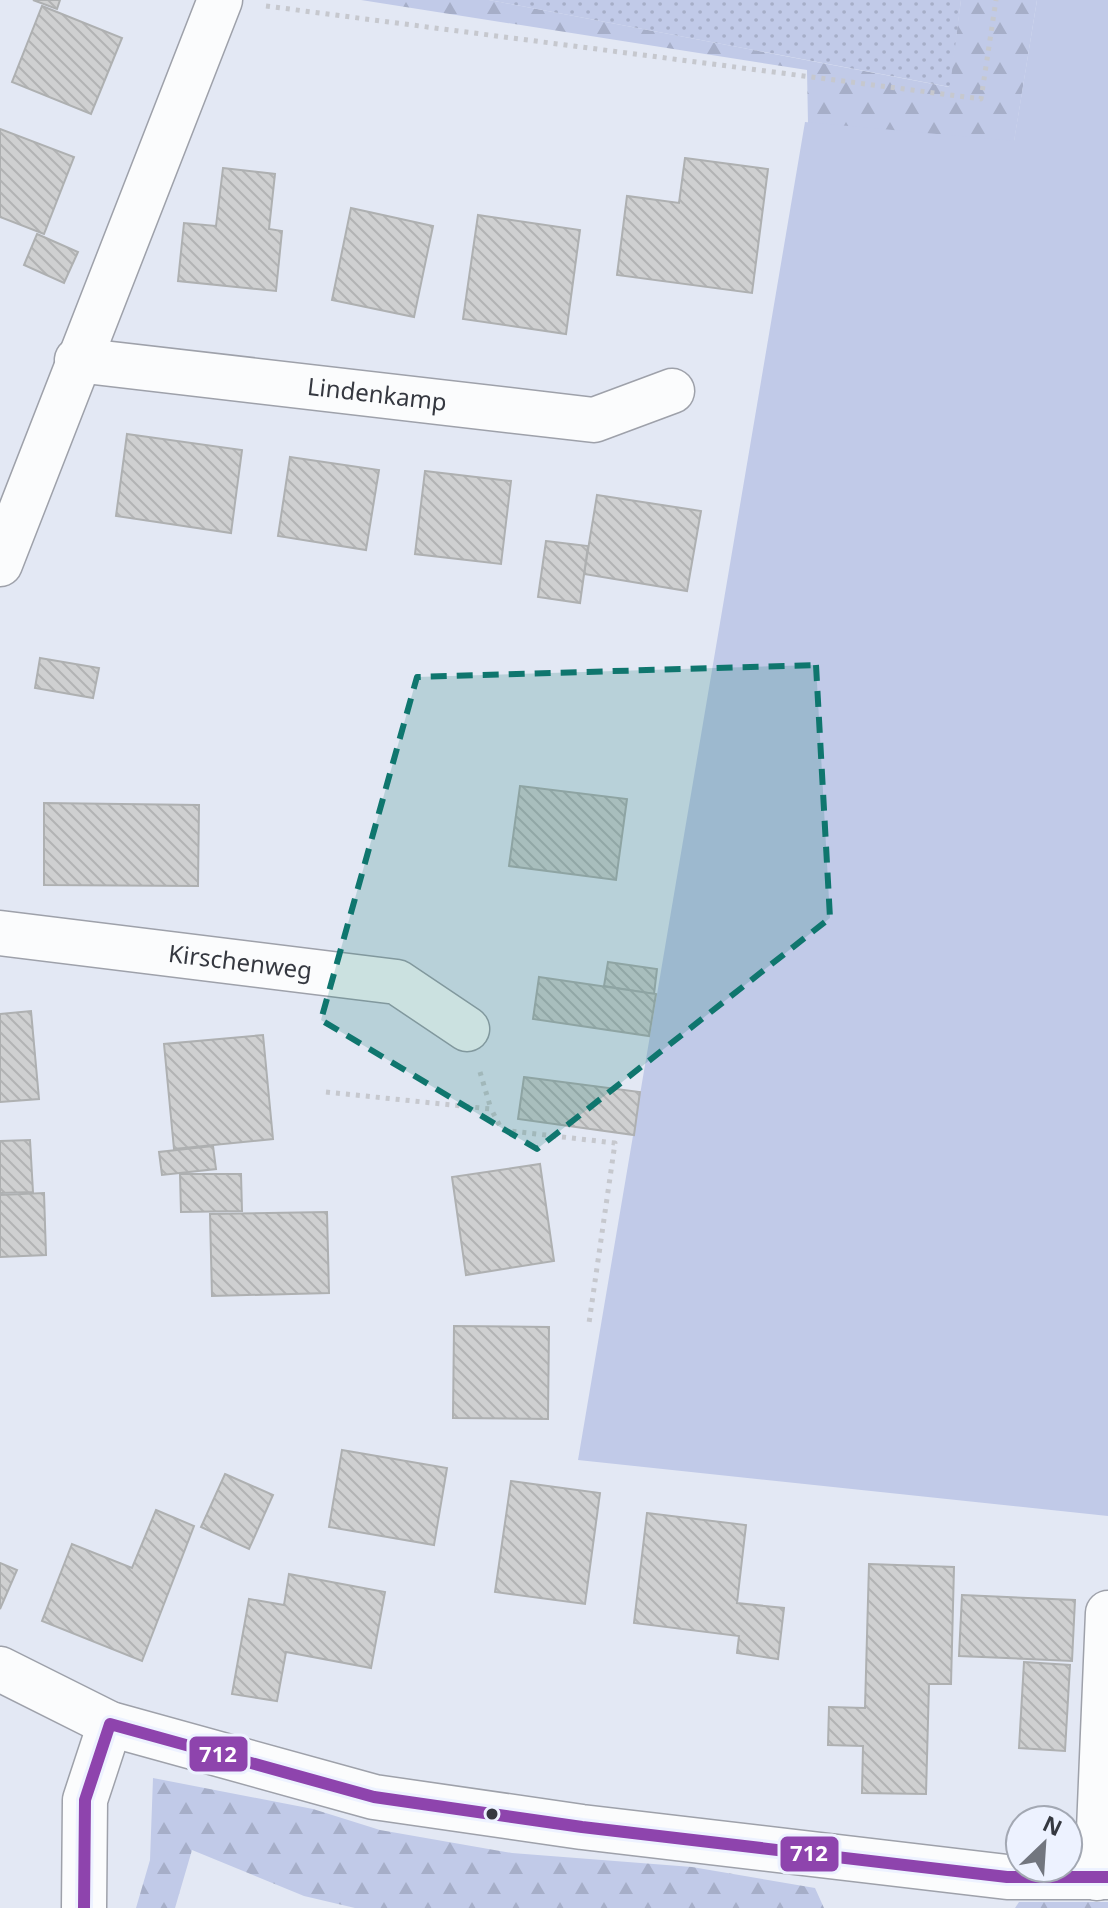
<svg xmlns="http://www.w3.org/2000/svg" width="1108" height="1908" font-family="'Noto Sans',sans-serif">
<defs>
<pattern id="forest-firs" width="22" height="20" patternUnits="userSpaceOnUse" patternTransform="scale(2)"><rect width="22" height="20" fill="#c1cae8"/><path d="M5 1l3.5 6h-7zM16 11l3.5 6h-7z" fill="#a6aec8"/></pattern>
<pattern id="park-dots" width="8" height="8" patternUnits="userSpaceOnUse" patternTransform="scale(2)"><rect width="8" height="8" fill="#c1cae8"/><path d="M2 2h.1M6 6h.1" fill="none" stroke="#a6aec8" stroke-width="1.8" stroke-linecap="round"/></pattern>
<pattern id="building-back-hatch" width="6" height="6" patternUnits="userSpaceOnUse" patternTransform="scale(2)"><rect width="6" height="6" fill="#cfd0d1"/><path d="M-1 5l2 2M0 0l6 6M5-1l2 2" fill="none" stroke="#b2b3b4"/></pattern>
</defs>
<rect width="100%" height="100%" fill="#e3e8f4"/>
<g fill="url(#forest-firs)">
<polygon points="361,0 489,0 949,87 961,0 1037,0 1014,142 808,124 807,70"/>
<polygon points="153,1778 313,1809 380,1830 512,1853 692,1867 815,1888 824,1908 355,1908 304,1896 192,1850 175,1908 136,1908 150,1860"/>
<polygon points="1019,1902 1108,1902 1108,1908 1015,1908"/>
</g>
<polygon fill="url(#park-dots)" points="489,0 961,0 950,87"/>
<polygon fill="#c1cae8" points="1037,0 1108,0 1108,1516 578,1460 805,122 1014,141"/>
<g fill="url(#building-back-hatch)" stroke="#aeb0b1" stroke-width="2">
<polygon points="33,0 60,0 57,9"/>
<polygon points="42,6 122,38 91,114 12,82"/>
<polygon points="0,129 74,157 44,234 0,217"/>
<polygon points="685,158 768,169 752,293 617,275 627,196 679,203"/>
<polygon points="223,168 275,174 269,229 282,231 276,291 178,281 184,223 216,226"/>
<polygon points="351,208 433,226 414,317 332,300"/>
<polygon points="478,215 580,230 566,334 463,319"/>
<polygon points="37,234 78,252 64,283 24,265"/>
<polygon points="127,434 242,450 231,533 116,516"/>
<polygon points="290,457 379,470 366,550 278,536"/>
<polygon points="425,471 511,481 501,564 415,554"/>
<polygon points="597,495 701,511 687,591 584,574"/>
<polygon points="546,541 588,546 580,603 538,597"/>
<polygon points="40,658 99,668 93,698 35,688"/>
<polygon points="520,786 627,799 616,880 509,866"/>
<polygon points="44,803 199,805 198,886 44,885"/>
<polygon points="608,962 657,969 654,994 604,986"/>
<polygon points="539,977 656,994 649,1036 533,1019"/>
<polygon points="31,1011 39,1099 0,1102 0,1014"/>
<polygon points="263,1035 273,1139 174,1149 164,1044"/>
<polygon points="524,1077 640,1092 634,1135 518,1119"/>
<polygon points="30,1140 33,1192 0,1193 0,1141"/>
<polygon points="213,1146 216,1169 162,1175 159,1152"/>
<polygon points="540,1164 554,1261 466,1275 452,1177"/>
<polygon points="180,1174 241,1174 242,1211 181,1212"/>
<polygon points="44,1193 46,1255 0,1257 0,1195"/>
<polygon points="327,1212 329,1293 212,1296 210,1214"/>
<polygon points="454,1326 549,1327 548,1419 453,1418"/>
<polygon points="342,1450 447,1468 434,1545 329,1527"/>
<polygon points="225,1474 273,1495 249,1549 201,1527"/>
<polygon points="511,1481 600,1493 585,1604 495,1592"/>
<polygon points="156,1510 194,1526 142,1661 42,1621 72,1544 132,1568"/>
<polygon points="647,1513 746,1525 737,1603 784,1608 778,1659 737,1653 739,1636 634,1623"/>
<polygon points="0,1563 17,1570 0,1609"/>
<polygon points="869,1564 954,1567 951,1684 929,1684 926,1794 862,1793 863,1746 828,1745 829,1707 865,1708"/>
<polygon points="289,1574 385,1592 371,1668 286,1652 277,1701 232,1694 249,1599 284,1605"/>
<polygon points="962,1595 1075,1600 1072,1661 959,1656"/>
<polygon points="1024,1662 1070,1665 1065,1751 1019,1748"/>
</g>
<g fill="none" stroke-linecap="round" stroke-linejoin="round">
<defs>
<g id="minor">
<path id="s1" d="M77,360L594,420L672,391"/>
<polyline points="0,564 220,0"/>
<path id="s2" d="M0,933L397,982L467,1029"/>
<polyline points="0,1669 110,1724 374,1797 582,1827 1007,1877 1108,1877"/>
<polyline points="1097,1878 1108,1613"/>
<polyline points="84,1908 85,1800 110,1724"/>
</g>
</defs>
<use href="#minor" stroke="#9ea1aa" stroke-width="47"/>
<g stroke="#c6c8ce" stroke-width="5" stroke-dasharray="4 6" stroke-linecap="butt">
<polyline points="266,6 981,99 996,0"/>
<polyline points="480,1072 491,1109"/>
<polyline points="326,1092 491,1109 502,1130 615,1143 589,1323"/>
</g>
<use href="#minor" stroke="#fbfcfd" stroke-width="44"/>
<defs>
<polyline id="bus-1" points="84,1908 85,1800 110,1724 374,1797 582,1827 1007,1877 1108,1877"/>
</defs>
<use href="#bus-1" stroke="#edf2ff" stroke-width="18"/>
<use href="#bus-1" stroke="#8e44ad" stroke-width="12"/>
</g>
<path fill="#0f766e" fill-opacity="0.2" stroke="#0f766e" stroke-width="6" stroke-dasharray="16 10" stroke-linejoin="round" d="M816,665L830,918L537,1149L321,1020L417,677Z"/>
<circle fill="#353840" stroke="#edf2ff" stroke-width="3" cx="492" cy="1814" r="7"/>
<g text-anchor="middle" stroke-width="8" stroke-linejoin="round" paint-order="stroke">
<g font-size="24" fill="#353840" stroke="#edf2ff">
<text dy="8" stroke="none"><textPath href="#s1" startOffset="302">Lindenkamp</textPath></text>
<text dy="8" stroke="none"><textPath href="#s2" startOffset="242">Kirschenweg</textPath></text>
</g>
</g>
<g stroke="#edf2ff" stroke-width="3">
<rect x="188" y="1735" width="61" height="38" rx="8" fill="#8e44ad"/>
<rect x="779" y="1835" width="61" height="38" rx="8" fill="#8e44ad"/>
</g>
<g font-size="22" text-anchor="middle" font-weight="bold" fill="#fff">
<text x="218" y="1762">712</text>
<text x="809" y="1861">712</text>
</g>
<g transform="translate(1044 1844) rotate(25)"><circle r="38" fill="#edf2ff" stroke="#a3a8b3" stroke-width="2"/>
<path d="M0-6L14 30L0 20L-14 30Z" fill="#72767f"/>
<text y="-12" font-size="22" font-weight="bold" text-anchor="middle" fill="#353840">N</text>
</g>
</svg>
